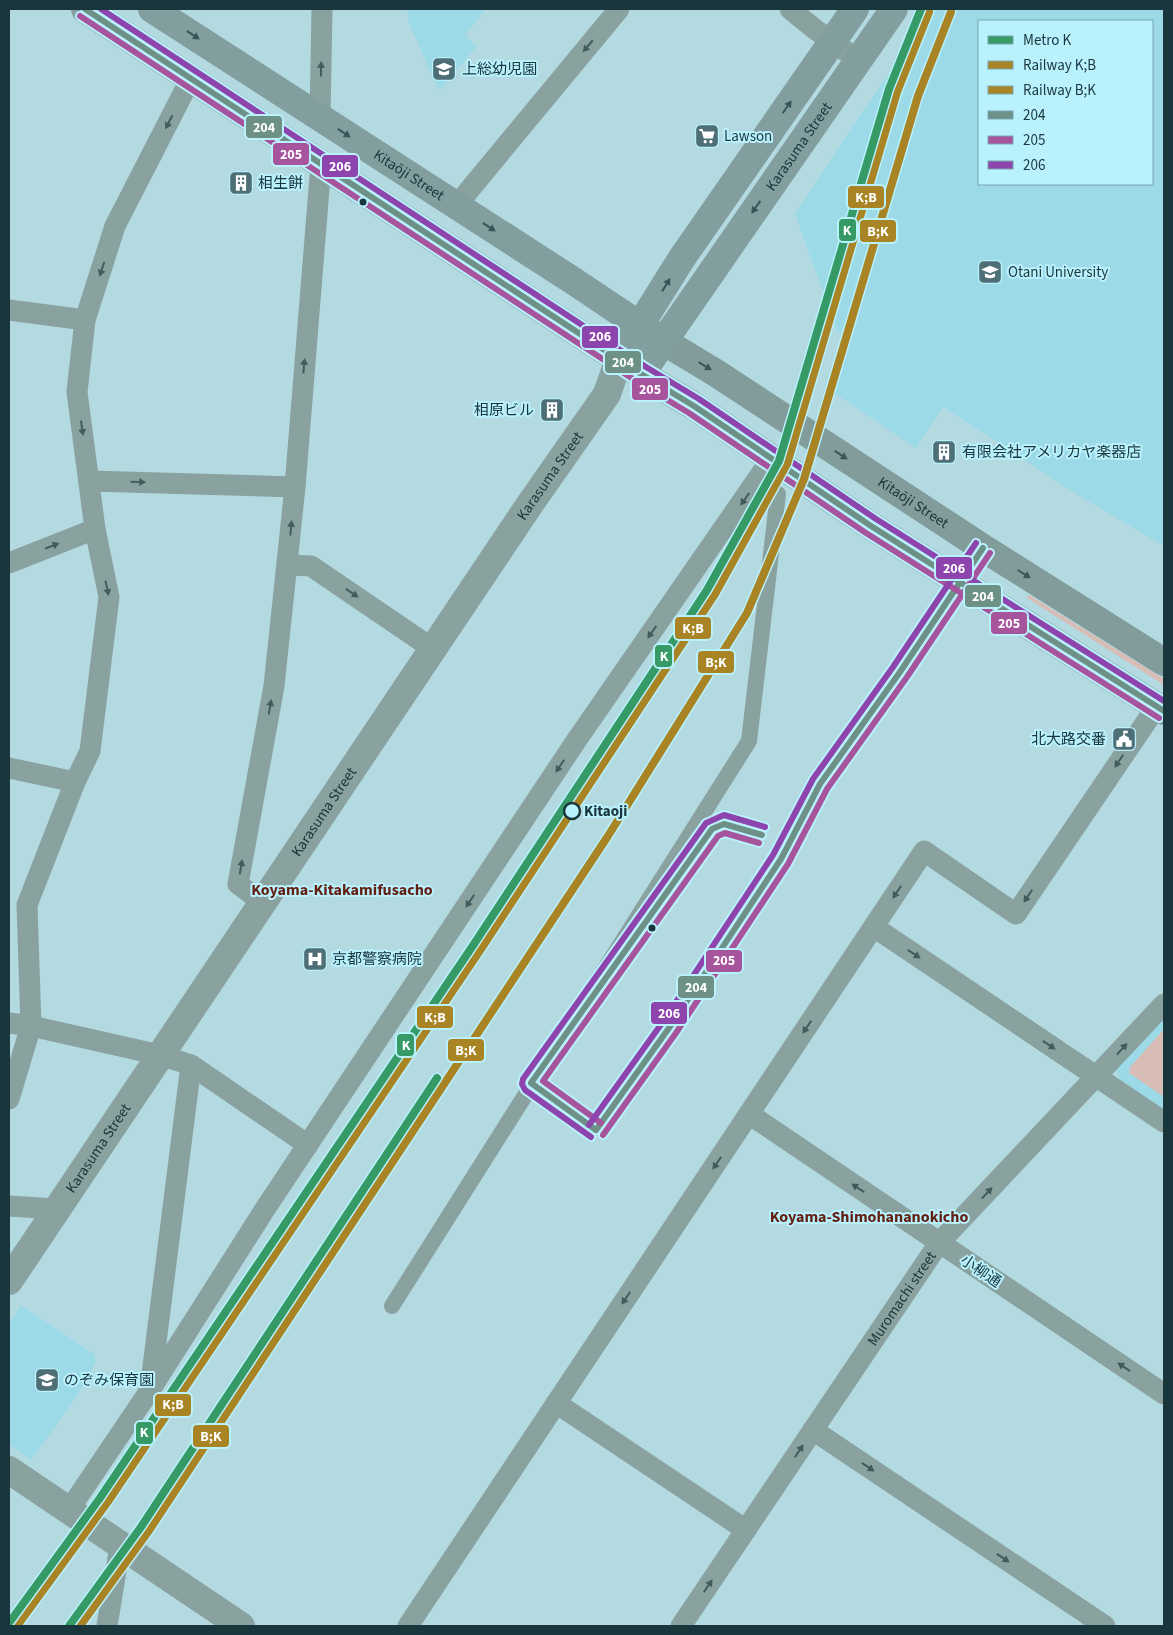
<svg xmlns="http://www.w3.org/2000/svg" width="1173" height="1635" font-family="'Source Sans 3','Noto Sans JP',sans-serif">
<rect width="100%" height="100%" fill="#b3d9e1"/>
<g fill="#9cdae7" fill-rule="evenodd">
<polygon points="407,9 486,9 465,35 476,47 439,91 409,23"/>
<path d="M934,9H1164V546L1086,500L943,407L916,448L825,387L848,340L837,331L795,214L856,121ZM979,21H1152V184H979Z"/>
<polygon points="1164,1015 1164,1111 1120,1080 1116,1067"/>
<polygon points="21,1305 94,1354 96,1362 75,1399 31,1460 9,1444 9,1324"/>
</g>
<g fill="#d8bcb6">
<polygon points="1028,595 1029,595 1164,679 1164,685 1027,598"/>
<polygon points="1164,1029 1164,1097 1129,1073 1130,1067"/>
</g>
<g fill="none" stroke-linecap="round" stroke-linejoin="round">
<polyline stroke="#8aa29f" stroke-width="16" points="392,1306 749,741 778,494"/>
<g stroke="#8aa29f" stroke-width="21">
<polyline points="790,9 816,30 858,60"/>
<polyline points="320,118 322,9"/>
<polyline points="456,206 619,9"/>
<polyline points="9,310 85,320"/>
<polyline points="90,481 295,487"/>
<polyline points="9,563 95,529"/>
<polyline points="288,565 311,566 433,649"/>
<polyline points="9,768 75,782"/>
<polyline points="263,903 238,884 274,686 295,487 321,164"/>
<polyline points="874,927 1164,1122"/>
<polyline points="9,1023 31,1026 9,1099"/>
<polyline points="191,1065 308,1145"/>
<polyline points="749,1114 1164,1394"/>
<polyline points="9,1206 56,1209"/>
<polyline points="150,1390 191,1065 160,1055 31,1026 27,905 75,782 90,751 109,597 95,529 77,392 85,320 115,226 191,78"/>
<polyline points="556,1403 746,1530"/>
<polyline points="813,1430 1105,1626"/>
<polyline points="69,1510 150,1390 265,1209 576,741 772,458"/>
<polyline points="107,1626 120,1546"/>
<polyline points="408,1626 924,851 1016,914 1157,706"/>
<path id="s1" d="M681,1626L939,1243L1164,1004"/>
</g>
<g stroke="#8aa29f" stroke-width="28">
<path id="s2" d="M9,1281L530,504L607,394L619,359"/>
<polyline points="9,1470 241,1626"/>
</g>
<g stroke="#819c9a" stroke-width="28">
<path id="s3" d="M663,341L716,373L983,548L1164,662"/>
<polyline points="641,374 694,406 871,526 1164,711"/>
</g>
<g stroke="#839e9e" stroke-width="28">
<path id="s4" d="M85,9L641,374L894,9"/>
<path id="s5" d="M152,9L575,282L663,341"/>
<polyline points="630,341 682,258 855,9"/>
</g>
<defs>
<g id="bus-1">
<polyline points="85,9 641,374 694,406 871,526 1164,711"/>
<polyline points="596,1130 669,1028 781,859 820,784 900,672 983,548"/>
<polyline points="596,1130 531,1083 712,829 724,824 762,835"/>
</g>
<g id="bus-2">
<polyline points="80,16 636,381 689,413 866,533 1159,718"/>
<polyline points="601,1123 543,1081 718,836 725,833 759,843"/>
<polyline points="603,1135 676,1033 788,864 827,789 907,677 990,553"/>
</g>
<g id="bus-3">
<polyline points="101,9 646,367 699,399 876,519 1164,701"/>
<polyline points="589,1125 662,1023 773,855 813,779 893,667 976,543"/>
<polyline points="591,1137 525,1090 522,1084 523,1079 706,823 724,815 765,827"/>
</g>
</defs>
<use href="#bus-1" stroke="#b9f1fd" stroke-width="10"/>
<use href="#bus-2" stroke="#b9f1fd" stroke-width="10"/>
<use href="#bus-3" stroke="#b9f1fd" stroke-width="10"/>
<use href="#bus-1" stroke="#6d9186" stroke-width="6"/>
<use href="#bus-2" stroke="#a6559d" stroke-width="6"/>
<use href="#bus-3" stroke="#8e44ad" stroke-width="6"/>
<defs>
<polyline id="rail-1" points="17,1626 107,1503 479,952 715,594 787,464 897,92 929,12"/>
<polyline id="rail-2" points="80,1626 148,1532 608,836 747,613 804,479 918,96 951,12"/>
</defs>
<use href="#rail-1" stroke="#b9f1fd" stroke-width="11"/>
<use href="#rail-2" stroke="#b9f1fd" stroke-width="11"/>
<use href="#rail-1" stroke="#a98424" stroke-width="8"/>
<use href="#rail-2" stroke="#a98424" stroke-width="8"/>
<defs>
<g id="metro-1">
<polyline points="9,1623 100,1498 472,947 707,590 779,461 889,89 921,9"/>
<polyline points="69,1626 141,1527 437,1078"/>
</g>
</defs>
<use href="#metro-1" stroke="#b9f1fd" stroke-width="11"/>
<use href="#metro-1" stroke="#359a66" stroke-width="8"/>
</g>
<defs><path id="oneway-solid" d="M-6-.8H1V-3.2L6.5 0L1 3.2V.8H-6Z" transform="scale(1.25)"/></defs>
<g fill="#395559">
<use href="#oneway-solid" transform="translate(193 35) rotate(33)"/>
<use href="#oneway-solid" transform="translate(787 107) rotate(-55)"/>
<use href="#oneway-solid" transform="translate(344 133) rotate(33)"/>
<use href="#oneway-solid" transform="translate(756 207) rotate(125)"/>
<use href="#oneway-solid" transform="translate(489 227) rotate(33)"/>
<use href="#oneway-solid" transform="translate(666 285) rotate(-58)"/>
</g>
<g fill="#415c5f">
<use href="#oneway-solid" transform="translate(588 46) rotate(130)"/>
<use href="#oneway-solid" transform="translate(321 69) rotate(-89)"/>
<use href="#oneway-solid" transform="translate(169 122) rotate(117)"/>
<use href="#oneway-solid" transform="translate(102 269) rotate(108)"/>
<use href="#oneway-solid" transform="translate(304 366) rotate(-85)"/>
<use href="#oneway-solid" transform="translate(82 428) rotate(82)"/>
<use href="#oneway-solid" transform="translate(138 482) rotate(2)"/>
<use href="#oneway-solid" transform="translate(745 499) rotate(125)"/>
<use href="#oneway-solid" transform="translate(291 528) rotate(-85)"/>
<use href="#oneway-solid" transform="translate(52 546) rotate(-21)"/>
<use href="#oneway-solid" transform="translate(107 588) rotate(78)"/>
<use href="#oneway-solid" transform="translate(352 593) rotate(34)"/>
<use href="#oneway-solid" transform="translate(652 632) rotate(125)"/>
<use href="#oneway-solid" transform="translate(270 707) rotate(-80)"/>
<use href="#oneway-solid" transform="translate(1119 761) rotate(124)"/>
<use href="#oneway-solid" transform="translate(560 766) rotate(124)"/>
<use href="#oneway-solid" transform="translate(241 867) rotate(-80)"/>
<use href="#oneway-solid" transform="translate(897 892) rotate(124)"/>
<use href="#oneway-solid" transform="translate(1028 896) rotate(124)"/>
<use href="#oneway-solid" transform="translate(470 901) rotate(124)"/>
<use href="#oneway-solid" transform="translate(914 954) rotate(34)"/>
<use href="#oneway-solid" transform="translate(807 1027) rotate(124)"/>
<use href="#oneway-solid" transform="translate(1049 1045) rotate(34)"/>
<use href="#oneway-solid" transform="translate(1122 1049) rotate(-47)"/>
<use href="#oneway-solid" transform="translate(717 1163) rotate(124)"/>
<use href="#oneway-solid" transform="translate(858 1188) rotate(-146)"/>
<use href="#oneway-solid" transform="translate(987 1193) rotate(-47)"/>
<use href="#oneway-solid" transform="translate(626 1298) rotate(124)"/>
<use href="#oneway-solid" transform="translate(1124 1367) rotate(-146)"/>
<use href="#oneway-solid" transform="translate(799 1451) rotate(-56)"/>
<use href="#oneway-solid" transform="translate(868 1467) rotate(34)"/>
<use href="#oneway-solid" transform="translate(1003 1558) rotate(34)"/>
<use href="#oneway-solid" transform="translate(708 1586) rotate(-56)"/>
</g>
<g fill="#385558">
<use href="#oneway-solid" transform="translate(705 366) rotate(31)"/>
<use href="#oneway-solid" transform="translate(841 455) rotate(33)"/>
<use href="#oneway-solid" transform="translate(1024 574) rotate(32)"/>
</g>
<defs>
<symbol id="school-square" viewBox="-11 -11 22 22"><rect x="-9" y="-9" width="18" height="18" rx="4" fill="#4f6f76" stroke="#b9f1fd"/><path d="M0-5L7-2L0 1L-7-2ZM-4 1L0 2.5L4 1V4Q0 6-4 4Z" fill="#fff"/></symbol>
<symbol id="supermarket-square" viewBox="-11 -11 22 22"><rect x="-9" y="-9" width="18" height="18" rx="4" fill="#4f6f76" stroke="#b9f1fd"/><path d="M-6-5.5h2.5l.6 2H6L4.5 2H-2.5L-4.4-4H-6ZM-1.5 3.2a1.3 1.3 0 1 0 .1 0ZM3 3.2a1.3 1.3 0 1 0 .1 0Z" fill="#fff"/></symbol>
<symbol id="building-square" viewBox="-11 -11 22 22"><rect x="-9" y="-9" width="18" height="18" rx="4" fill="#4f6f76" stroke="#b9f1fd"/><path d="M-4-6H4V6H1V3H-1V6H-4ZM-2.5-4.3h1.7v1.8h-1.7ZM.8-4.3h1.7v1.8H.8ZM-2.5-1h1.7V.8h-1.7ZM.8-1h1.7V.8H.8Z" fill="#fff"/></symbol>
<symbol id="university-square" viewBox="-11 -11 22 22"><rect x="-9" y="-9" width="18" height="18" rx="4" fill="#4f6f76" stroke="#b9f1fd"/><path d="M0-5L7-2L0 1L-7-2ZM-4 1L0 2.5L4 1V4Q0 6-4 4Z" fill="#fff"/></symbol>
<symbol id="civic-square" viewBox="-11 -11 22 22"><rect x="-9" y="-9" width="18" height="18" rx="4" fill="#4f6f76" stroke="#b9f1fd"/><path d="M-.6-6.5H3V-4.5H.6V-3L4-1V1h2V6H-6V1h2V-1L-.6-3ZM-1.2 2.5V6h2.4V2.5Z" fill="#fff"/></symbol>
<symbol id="hospital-square" viewBox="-11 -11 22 22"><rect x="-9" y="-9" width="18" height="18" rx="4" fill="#4f6f76" stroke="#b9f1fd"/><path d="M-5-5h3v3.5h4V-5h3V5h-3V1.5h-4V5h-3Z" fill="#fff"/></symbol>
</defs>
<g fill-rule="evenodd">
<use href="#school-square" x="430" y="55" width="28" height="28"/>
<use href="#supermarket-square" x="693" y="122" width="28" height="28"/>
<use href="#building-square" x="227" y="169" width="28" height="28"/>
<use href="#university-square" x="976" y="258" width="28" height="28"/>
<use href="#building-square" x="538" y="396" width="28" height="28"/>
<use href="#building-square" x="930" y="438" width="28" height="28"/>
<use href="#civic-square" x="1110" y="725" width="28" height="28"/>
<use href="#hospital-square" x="301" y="945" width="28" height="28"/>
<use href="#school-square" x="33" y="1366" width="28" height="28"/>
</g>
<g fill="#19363c" stroke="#b9f1fd" stroke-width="2">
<circle cx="363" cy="202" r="4.5"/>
<circle cx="652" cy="928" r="4.5"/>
</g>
<circle fill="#b9f1fd" stroke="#19363c" stroke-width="2.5" cx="572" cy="811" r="8"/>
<g text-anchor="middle" stroke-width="4" stroke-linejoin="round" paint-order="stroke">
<g font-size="15" fill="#19363c" stroke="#b9f1fd" text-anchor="start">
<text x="462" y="74">上総幼児園</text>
<text x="724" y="141">Lawson</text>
<text x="258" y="188">相生餅</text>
<text x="1008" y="277">Otani University</text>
<text x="534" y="415" text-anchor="end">相原ビル</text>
<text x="962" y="457">有限会社アメリカヤ楽器店</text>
<text x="1106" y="744" text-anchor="end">北大路交番</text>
<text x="332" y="964">京都警察病院</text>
<text x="64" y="1385">のぞみ保育園</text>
</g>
<g font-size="15" fill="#19363c" stroke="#b9f1fd">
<text dy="5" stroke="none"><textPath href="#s4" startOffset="942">Karasuma Street</textPath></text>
<text dy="5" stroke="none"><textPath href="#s5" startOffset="306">Kitaōji Street</textPath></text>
<text dy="5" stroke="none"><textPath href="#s2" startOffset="970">Karasuma Street</textPath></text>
<text dy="5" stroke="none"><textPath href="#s3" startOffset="298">Kitaōji Street</textPath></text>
<text dy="5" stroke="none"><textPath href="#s2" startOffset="565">Karasuma Street</textPath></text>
<text dy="5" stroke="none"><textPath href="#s2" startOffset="160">Karasuma Street</textPath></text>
<text transform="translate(981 1271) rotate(34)" y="5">小柳通</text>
<text dy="5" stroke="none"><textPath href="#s1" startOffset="395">Muromachi street</textPath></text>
</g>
<g font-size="15" font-weight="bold" fill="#19363c" stroke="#b9f1fd" text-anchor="start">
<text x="584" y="816">Kitaoji</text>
</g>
<g font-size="16" font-weight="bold" fill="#621f12" stroke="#b9f1fd">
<text x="342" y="895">Koyama-Kitakamifusacho</text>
<text x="869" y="1222">Koyama-Shimohananokicho</text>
</g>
</g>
<g stroke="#b9f1fd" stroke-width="2">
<rect x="245" y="115" width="38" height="24" rx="5" fill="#6d9186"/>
<rect x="272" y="142" width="38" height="24" rx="5" fill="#a6559d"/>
<rect x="321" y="154" width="38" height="24" rx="5" fill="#8e44ad"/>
<rect x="847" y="185" width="38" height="24" rx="5" fill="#a98424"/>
<rect x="838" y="218" width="19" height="24" rx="5" fill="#359a66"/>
<rect x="859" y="219" width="38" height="24" rx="5" fill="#a98424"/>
<rect x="581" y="325" width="38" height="24" rx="5" fill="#8e44ad"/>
<rect x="604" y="350" width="38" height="24" rx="5" fill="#6d9186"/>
<rect x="631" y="377" width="38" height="24" rx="5" fill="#a6559d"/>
<rect x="935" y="556" width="38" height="24" rx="5" fill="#8e44ad"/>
<rect x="964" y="584" width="38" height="24" rx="5" fill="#6d9186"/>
<rect x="990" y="611" width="38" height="24" rx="5" fill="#a6559d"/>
<rect x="674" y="616" width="38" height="24" rx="5" fill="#a98424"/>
<rect x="654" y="644" width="19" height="24" rx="5" fill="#359a66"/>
<rect x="697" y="650" width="38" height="24" rx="5" fill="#a98424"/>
<rect x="705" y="949" width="38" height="24" rx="5" fill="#a6559d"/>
<rect x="677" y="975" width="38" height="24" rx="5" fill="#6d9186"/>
<rect x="650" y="1001" width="38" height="24" rx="5" fill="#8e44ad"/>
<rect x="416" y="1005" width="38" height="24" rx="5" fill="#a98424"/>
<rect x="396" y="1033" width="19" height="24" rx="5" fill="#359a66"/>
<rect x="447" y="1038" width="38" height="24" rx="5" fill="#a98424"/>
<rect x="154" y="1393" width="38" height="24" rx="5" fill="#a98424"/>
<rect x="135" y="1421" width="19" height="24" rx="5" fill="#359a66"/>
<rect x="192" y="1424" width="38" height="24" rx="5" fill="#a98424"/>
</g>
<g font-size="14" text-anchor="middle" font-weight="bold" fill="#fff">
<text x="264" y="132">204</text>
<text x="291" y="159">205</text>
<text x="340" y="171">206</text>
<text x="866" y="202">K;B</text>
<text x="847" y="235">K</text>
<text x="878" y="236">B;K</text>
<text x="600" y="341">206</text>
<text x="623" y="367">204</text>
<text x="650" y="394">205</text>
<text x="954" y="573">206</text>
<text x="983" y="601">204</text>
<text x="1009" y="628">205</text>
<text x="693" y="633">K;B</text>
<text x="664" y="661">K</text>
<text x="716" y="667">B;K</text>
<text x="724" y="965">205</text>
<text x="696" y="992">204</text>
<text x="669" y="1018">206</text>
<text x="435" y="1022">K;B</text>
<text x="406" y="1050">K</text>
<text x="466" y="1055">B;K</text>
<text x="173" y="1409">K;B</text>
<text x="144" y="1437">K</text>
<text x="211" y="1441">B;K</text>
</g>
<rect width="1173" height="1635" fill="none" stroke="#19363c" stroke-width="20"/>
<rect x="978" y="20" width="175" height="165" fill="#b9f1fd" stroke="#79a6b0"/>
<rect x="988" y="36" width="25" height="8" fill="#359a66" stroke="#79a6b0"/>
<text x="1023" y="45" font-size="15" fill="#19363c">Metro K</text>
<rect x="988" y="61" width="25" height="8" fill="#a98424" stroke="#79a6b0"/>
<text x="1023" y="70" font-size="15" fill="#19363c">Railway K;B</text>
<rect x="988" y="86" width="25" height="8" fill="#a98424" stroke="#79a6b0"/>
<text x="1023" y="95" font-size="15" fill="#19363c">Railway B;K</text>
<rect x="988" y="111" width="25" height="8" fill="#6d9186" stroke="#79a6b0"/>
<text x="1023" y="120" font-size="15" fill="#19363c">204</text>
<rect x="988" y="136" width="25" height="8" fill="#a6559d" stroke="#79a6b0"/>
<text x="1023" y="145" font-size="15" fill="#19363c">205</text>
<rect x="988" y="161" width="25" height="8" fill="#8e44ad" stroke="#79a6b0"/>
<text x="1023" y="170" font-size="15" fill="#19363c">206</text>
</svg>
